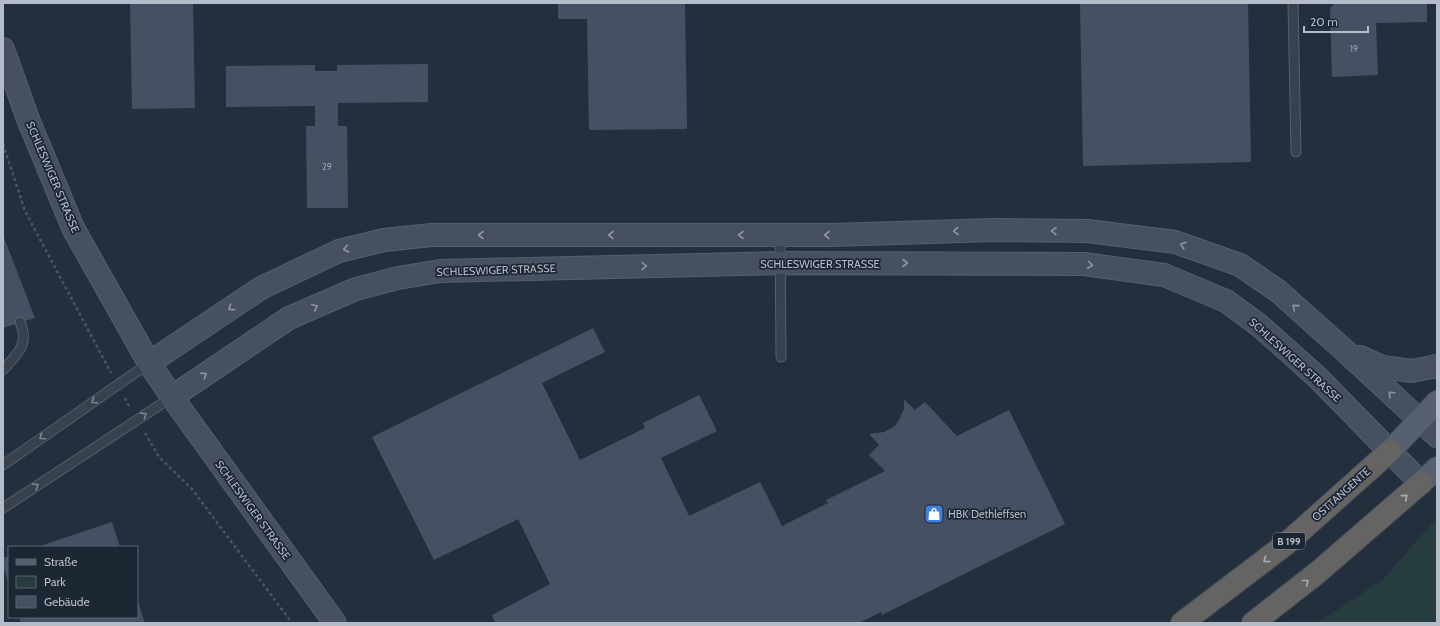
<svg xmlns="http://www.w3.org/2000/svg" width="1440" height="626" font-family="Cabin,sans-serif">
<rect width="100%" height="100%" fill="#242f3e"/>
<polygon fill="#263c3f" points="1437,518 1437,623 1317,623 1382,580"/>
<g fill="#455162">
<polygon points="130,3 193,3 195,108 132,109"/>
<polygon points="558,3 685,3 687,129 589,130 587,19 558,19"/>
<polygon points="1080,3 1248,3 1251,162 1083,166"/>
<polygon points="1335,3 1427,3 1427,22 1376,23 1378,75 1332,77 1330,8"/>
<polygon points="428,64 428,102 338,103 338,126 347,126 348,208 307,208 306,126 315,126 315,106 226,107 226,66 315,65 315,71 337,71 337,65"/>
<polygon points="3,235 35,318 3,328"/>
<polygon points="593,328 605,352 542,383 580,460 645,428 643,423 699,395 717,431 661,458 689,516 760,482 782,526 828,503 826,500 885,471 869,455 879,445 869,434 884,432 895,426 900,418 904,409 904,399 915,410 925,402 957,436 1009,410 1065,524 882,615 881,612 859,623 495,623 492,615 550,584 518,519 434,560 372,437"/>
<polygon points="112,522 120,547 37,547"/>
<polygon points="9,556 9,584 3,567 3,558"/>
<polygon points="137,599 145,623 21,623 19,617 137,617"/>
</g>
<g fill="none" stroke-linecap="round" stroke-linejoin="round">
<defs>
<g id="service">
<polyline points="1293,3 1296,152"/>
<polyline points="780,235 781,357"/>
<path d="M3,370C17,354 30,344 20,322"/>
<polyline points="3,465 149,363"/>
<polyline points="3,508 172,397"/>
</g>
<g id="secondary">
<polyline points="3,49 28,119 73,228 149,363 172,397 335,623"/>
<polyline points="1360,357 1382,367 1412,371 1437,366"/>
<polyline points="149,363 261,288 339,251 384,240 432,235 832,235 995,230 1087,231 1175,242 1240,265 1278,291 1344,350 1437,436"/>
<polyline points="172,397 289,318 356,289 398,278 440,271 782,263 1084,264 1164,275 1226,301 1260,326 1317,377 1421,483"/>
</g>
<g id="primary">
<polyline points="1390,451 1437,402"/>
<polyline points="1421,483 1437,468"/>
</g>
<g id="trunk">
<polyline points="1182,623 1286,544 1390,451"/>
<polyline points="1253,623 1317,573 1421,483"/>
</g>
</defs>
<use href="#service" stroke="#565f6c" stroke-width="11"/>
<use href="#secondary" stroke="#565f6c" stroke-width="24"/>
<use href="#primary" stroke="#414a57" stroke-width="24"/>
<use href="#trunk" stroke="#434c59" stroke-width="24"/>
<g stroke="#44595c" stroke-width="2.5" stroke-dasharray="3 3" stroke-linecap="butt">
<polyline points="3,144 25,211 111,373"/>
<polyline points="125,398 130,408"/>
<polyline points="145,433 159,457 192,489 292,623"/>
</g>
<use href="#service" stroke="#38414e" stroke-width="9"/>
<use href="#secondary" stroke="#465061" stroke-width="22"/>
<use href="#primary" stroke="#56606e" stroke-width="22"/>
<use href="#trunk" stroke="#656462" stroke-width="22"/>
</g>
<defs><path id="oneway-chevron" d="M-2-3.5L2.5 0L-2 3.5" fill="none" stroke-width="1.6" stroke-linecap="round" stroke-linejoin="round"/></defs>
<g stroke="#8e96a5">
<use href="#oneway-chevron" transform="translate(956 231) rotate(178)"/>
<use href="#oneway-chevron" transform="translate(1054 231) rotate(-179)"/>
<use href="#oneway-chevron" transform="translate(481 235) rotate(180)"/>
<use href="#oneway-chevron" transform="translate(611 235) rotate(180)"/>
<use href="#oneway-chevron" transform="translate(741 235) rotate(180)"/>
<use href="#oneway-chevron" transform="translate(827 235) rotate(-180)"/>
<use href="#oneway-chevron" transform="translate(1183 245) rotate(-161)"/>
<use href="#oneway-chevron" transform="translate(346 249) rotate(167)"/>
<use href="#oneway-chevron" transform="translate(905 263)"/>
<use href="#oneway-chevron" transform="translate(1090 265) rotate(8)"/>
<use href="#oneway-chevron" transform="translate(644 266) rotate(-1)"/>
<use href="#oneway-chevron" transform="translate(315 307) rotate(-23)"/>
<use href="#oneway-chevron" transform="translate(1295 307) rotate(-139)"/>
<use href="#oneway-chevron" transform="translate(231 308) rotate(146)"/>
<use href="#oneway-chevron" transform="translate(204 375) rotate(-34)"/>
<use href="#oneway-chevron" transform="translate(1391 394) rotate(-137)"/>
</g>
<g stroke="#7c8592">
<use href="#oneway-chevron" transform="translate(94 401) rotate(145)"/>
<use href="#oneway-chevron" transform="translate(144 415) rotate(-32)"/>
<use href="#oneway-chevron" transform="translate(42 437) rotate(145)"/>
<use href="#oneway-chevron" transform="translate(36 486) rotate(-33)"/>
</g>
<g stroke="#a8afba">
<use href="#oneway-chevron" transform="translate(1405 497) rotate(-41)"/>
<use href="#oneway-chevron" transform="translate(1266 560) rotate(142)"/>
<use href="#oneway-chevron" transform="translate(1306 582) rotate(-38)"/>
</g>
<defs>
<symbol id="shop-square" viewBox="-11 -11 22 22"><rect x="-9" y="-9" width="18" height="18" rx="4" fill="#3f7fe0" stroke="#1d2633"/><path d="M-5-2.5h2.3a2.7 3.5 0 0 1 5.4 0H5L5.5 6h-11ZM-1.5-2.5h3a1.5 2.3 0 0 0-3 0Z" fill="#fff"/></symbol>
</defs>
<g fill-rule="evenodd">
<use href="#shop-square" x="923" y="503" width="22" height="22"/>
</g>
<g text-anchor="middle" stroke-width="3.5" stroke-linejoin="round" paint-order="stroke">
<g font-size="9" fill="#98a1af">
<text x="1354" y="52">19</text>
<text x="327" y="170">29</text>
</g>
<rect fill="#1d2633" stroke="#878f9c" stroke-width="1" x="1273" y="533" width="32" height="16" rx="3"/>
<g font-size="10" font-weight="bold" fill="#b4bcc9">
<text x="1289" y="545">B 199</text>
</g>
<g font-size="11" fill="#b4bcc9" stroke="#1d2633">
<text transform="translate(53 177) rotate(67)" y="4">SCHLESWIGER STRASSE</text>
<text x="820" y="268">SCHLESWIGER STRASSE</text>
<text transform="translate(496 270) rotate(-2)" y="4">SCHLESWIGER STRASSE</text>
<text transform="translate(1295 360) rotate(42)" y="4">SCHLESWIGER STRASSE</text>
<text transform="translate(1341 494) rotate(-42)" y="4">OSTTANGENTE</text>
<text transform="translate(253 510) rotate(54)" y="4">SCHLESWIGER STRASSE</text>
</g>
<g font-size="11" fill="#b4bcc9" stroke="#1d2633" text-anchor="start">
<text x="948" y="518">HBK Dethleffsen</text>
</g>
</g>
<rect width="1440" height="626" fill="none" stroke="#b4bcc9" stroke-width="8"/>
<rect x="8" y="546" width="130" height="72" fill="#1d2633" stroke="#59626f"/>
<rect x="16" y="559" width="20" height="6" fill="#56606e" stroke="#59626f"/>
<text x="44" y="566" font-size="12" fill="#b4bcc9">Straße</text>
<rect x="16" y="576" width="20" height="12" fill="#263c3f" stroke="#59626f"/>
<text x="44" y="586" font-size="12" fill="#b4bcc9">Park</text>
<rect x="16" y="596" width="20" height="12" fill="#455162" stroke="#59626f"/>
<text x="44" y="606" font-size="12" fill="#b4bcc9">Gebäude</text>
<path d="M1304 26v6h64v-6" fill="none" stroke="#b4bcc9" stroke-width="2"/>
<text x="1310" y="26" font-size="12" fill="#b4bcc9" stroke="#1d2633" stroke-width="3" paint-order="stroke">20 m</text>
</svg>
